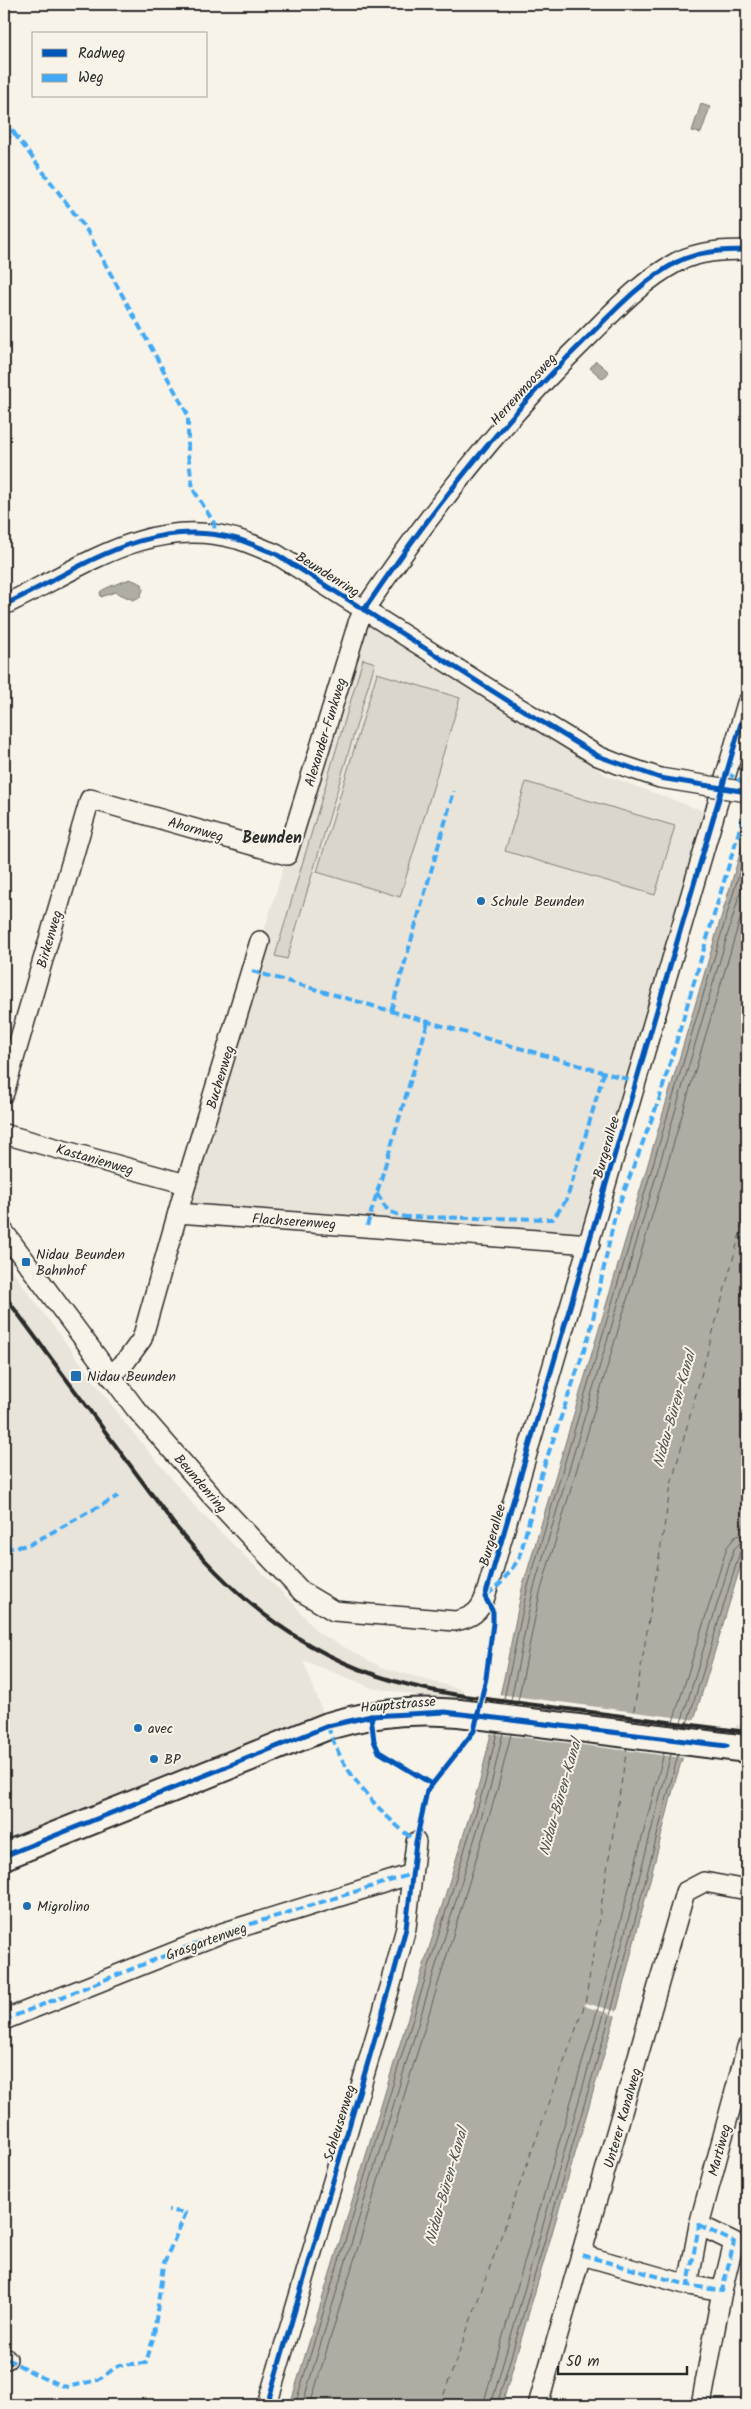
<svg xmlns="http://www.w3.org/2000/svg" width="751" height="2409" font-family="Kalam,sans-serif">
<rect width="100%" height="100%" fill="#f7f3e8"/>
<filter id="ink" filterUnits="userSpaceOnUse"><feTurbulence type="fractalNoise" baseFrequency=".02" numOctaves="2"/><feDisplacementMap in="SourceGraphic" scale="10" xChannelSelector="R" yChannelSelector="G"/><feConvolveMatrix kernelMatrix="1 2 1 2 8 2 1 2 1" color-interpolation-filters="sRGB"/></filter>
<g filter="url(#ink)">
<g fill="#e8e4da">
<polygon points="364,610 608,776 714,815 590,1244 178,1213 358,623"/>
<polygon points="4,1260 126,1424 197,1509 293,1603 318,1633 381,1667 463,1690 461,1702 372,1688 303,1660 328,1726 4,1856"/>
<polygon points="736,1725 747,1726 747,1737 735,1736"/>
</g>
<g fill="#dad6cc" stroke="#82807c">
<polygon points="363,659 375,663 287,959 275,956"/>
<polygon points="377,673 460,698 400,897 317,872"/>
<polygon points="526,782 675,826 655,895 505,851"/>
</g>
<g fill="#afaca4" stroke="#7a7874">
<polygon points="701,104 710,107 701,133 692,131"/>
<polygon points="596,361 609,372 603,379 590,368"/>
<path d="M130,579L142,584L143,590L140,597L133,600L115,592L101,597L100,592C104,588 124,581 130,579Z"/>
<polygon points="747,830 747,1545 675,1782 616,2013 502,2405 290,2405 480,1781 504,1678 522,1589"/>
</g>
<g fill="#f7f3e8">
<polygon points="498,1694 696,1720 685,1758 489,1733"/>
<polygon points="585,2003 619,2012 617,2016 584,2006"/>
</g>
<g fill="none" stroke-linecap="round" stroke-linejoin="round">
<g stroke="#605f5b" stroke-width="1">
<polyline points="503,1704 527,1590 747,847"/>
<polyline points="510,1705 533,1591 747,869"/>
<polyline points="517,1706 540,1593 747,896"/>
<polyline points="672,1725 727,1547 736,1536 747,1534"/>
<polyline points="680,1726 734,1549 740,1543 747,1541"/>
<polyline points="686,1727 740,1552 747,1548"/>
<polyline points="295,2405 485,1783 497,1732"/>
<polyline points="302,2405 491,1785 503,1733"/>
<polyline points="310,2405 498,1787 511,1734"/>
<polyline points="483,2405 598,2008 664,1753"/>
<polyline points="491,2405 605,2010 671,1754"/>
<polyline points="497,2405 611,2012 678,1755"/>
</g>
<g stroke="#53524f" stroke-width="1" stroke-dasharray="6 5" stroke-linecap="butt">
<polyline points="632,1722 671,1485 747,1208"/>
<polyline points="440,2405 585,2004 627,1748"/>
</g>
<defs>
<g id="minor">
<path d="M4,605C79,570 148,514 237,539C250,543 263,549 276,554L516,706L598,756L618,764"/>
<path d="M4,1093L90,799L287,855L358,623L364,610C430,512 505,417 590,335C618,307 642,281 677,262C699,251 724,250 747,250"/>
<polyline points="4,1134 186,1184"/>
<polyline points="178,1213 590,1244"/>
<path d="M4,1232L135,1408L211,1495L302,1592L334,1611L455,1621C471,1618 480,1612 485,1597L747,703"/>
<polyline points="110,1376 126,1361 142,1339 186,1184 260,941"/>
<polyline points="4,2020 222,1933 412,1874"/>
<polyline points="699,2225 734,2242 722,2291 701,2405"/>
<polyline points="582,2255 688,2285"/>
<polyline points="722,2291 688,2285 699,2225 747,2047"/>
<polyline points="4,2359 7,2359"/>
<polyline points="267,2405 391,1984 406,1928 416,1842"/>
<polyline points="538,2405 685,1892 704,1882 747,1890"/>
</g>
<path id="secondary" d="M4,1856L328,1726C370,1713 416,1709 459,1713L747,1749"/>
</defs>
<use href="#minor" stroke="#2b2b2b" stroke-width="22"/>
<use href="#secondary" stroke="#2b2b2b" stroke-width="30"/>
<use href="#minor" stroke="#f7f3e8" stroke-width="19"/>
<use href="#secondary" stroke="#f7f3e8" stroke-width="26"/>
<path stroke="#2b2b2b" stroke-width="4" d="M4,1295L173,1523C237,1603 312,1662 413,1686C458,1697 505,1701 552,1707C617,1715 682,1724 747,1732"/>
<defs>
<polyline id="minor-bridge" points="618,764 660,778 747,792"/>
</defs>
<use href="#minor-bridge" stroke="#2b2b2b" stroke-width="22" stroke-linecap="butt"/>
<use href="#minor-bridge" stroke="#f7f3e8" stroke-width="19"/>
<g stroke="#3fa9f5" stroke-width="4" stroke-dasharray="8 4" stroke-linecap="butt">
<polyline points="4,120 14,133"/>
<polyline points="4,140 14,133 86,229 188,415 188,454 193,489 214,523 215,534"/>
<polyline points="727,773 747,785"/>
<polyline points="252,971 637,1082"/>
<polyline points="391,1011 454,791"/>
<polyline points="377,1193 388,1211 405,1217 553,1219 567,1199 604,1072"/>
<polyline points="367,1226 428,1022"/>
<polyline points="5,1549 29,1545 118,1496"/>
<polyline points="487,1595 501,1583 519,1559 541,1475 590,1333 615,1215 659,1100 747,804"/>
<path d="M328,1726C341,1772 379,1812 416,1842"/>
<polyline points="4,2020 222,1933 412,1874"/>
<polygon points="699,2225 734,2242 722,2291 688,2285"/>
<polyline points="582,2255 688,2285"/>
<polyline points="7,2359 43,2378 67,2387 98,2380 119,2365 146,2363 154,2335 163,2265 186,2213 168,2210"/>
</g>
<defs>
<g id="cycleway">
<path d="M4,605C79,570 148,514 237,539C250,543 263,549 276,554L516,706L598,756L660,778L747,792"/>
<path d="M364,610C430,512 505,417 590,335C618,307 642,281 677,262C699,251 724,250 747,250"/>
<polyline points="371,1716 374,1741 379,1752 432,1784"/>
<polyline points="4,1856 328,1726 371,1716 445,1712 727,1746"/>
<polyline points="267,2405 391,1984 406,1928 416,1842 427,1791 474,1731 486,1678 493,1623 493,1612 485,1597 747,703"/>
</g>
</defs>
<use href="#cycleway" stroke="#f7f3e8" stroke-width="8"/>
<use href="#cycleway" stroke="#0057b8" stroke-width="5"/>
</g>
</g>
<g fill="#1f6fb2" stroke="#f7f3e8" stroke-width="2">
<circle cx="481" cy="901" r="5"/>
<rect x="21" y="1257" width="10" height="10" rx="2.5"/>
<rect x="70" y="1370" width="12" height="12" rx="2.5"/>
<circle cx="138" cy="1728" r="5"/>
<circle cx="154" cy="1759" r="5"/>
<circle cx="27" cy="1906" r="5"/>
</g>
<g text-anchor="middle" stroke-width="4" stroke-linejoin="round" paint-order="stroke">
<g font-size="14" fill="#2b2b2b" stroke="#f7f3e8">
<text transform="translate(523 389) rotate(-48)" y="5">Herrenmoosweg</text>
<text transform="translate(328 574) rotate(32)" y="5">Beundenring</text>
<text transform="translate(325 732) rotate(-73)" y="5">Alexander-Funkweg</text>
<text transform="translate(196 829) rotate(16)" y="5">Ahornweg</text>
<text transform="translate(49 939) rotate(-74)" y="5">Birkenweg</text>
<text transform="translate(220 1077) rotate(-73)" y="5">Buchenweg</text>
<text transform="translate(606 1147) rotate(-74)" y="5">Burgerallee</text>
<text transform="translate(95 1159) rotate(16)" y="5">Kastanienweg</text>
<text transform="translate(294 1221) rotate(4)" y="5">Flachserenweg</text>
<text transform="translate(201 1483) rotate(49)" y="5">Beundenring</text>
<text transform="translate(492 1535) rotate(-74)" y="5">Burgerallee</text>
<text transform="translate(398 1704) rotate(-5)" y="5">Hauptstrasse</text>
<text transform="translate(206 1941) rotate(-20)" y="5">Grasgartenweg</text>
<text transform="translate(622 2118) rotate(-74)" y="5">Unterer Kanalweg</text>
<text transform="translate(339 2123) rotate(-73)" y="5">Schleusenweg</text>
<text transform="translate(719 2150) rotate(-75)" y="5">Martiweg</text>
</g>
<g font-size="14" fill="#2b2b2b" stroke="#f7f3e8" text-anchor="start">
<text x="491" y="906">Schule Beunden</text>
<text x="36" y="1259">Nidau Beunden<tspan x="36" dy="16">Bahnhof</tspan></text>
<text x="87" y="1381">Nidau Beunden</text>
<text x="148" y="1733">avec</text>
<text x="164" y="1764">BP</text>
<text x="37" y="1911">Migrolino</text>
</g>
<g font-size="15" font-style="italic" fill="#53524f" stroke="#f7f3e8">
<text transform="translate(674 1409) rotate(-74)" y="5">Nidau-Büren-Kanal</text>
<text transform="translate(560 1797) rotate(-74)" y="5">Nidau-Büren-Kanal</text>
<text transform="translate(446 2186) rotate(-74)" y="5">Nidau-Büren-Kanal</text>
</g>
<g font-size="16" font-weight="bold" fill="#2b2b2b" stroke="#f7f3e8">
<text x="272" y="843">Beunden</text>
</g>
</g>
<rect width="751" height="2409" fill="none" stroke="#f7f3e8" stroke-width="20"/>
<rect x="10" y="10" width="731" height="2389" fill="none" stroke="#2b2b2b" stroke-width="2" filter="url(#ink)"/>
<rect x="32" y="32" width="175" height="65" fill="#f7f3e8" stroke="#a5a39c"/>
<rect x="42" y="49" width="25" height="8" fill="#0057b8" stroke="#a5a39c"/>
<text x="78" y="58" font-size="15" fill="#2b2b2b">Radweg</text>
<rect x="42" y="74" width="25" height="8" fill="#3fa9f5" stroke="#a5a39c"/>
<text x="78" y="82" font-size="15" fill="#2b2b2b">Weg</text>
<path d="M558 2366v8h129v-8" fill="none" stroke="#2b2b2b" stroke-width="2.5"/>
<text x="566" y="2366" font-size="15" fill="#2b2b2b" stroke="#f7f3e8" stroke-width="4" paint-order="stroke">50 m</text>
</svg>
